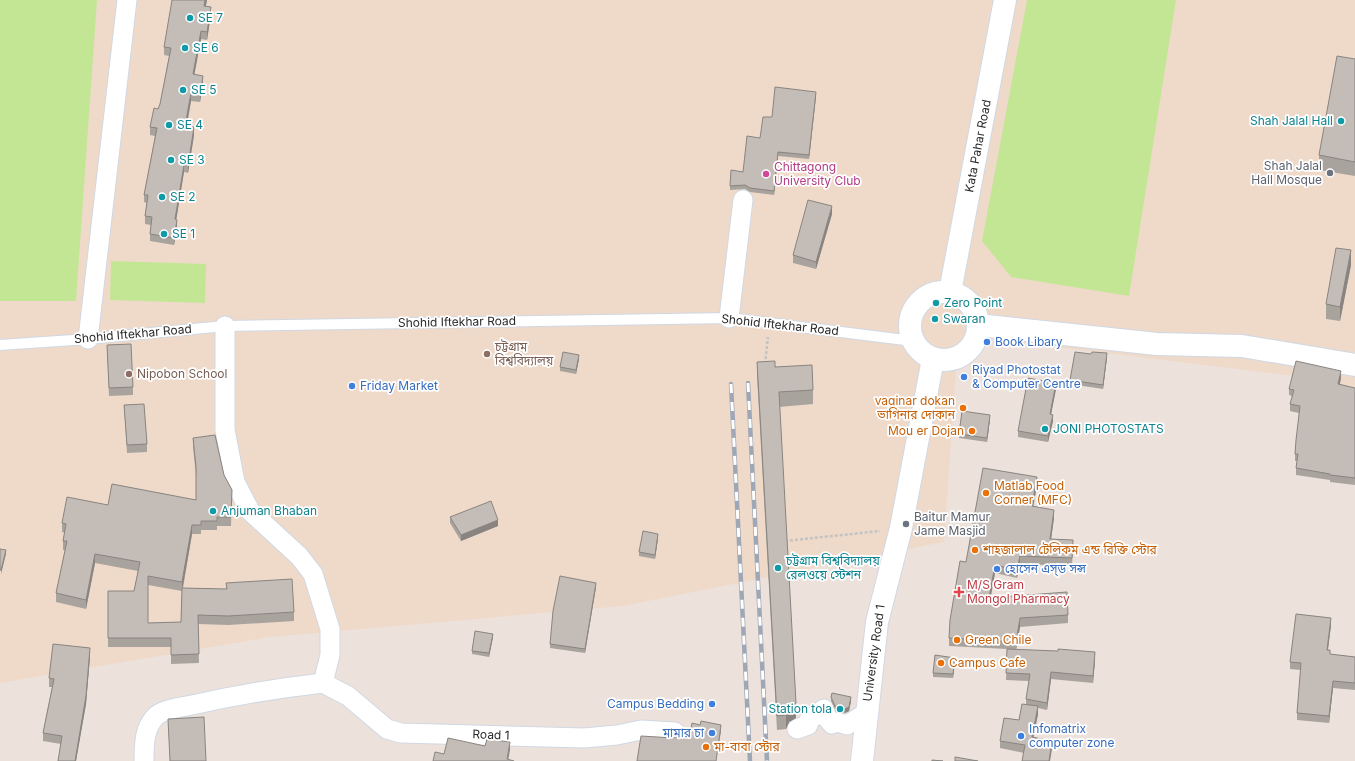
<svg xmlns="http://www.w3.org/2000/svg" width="1355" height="761" font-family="Inter,'Noto Sans Bengali',sans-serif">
<rect width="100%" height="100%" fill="#ede1db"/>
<polygon fill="#efdaca" points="0,0 1355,0 1355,387 1312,378 992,339 956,370 944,542 623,606 270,637 0,683"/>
<g fill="#c3e695">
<polygon points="0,0 97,0 76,301 0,301"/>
<polygon points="1027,0 1176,0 1129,296 1011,277 982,241"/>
<polygon points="111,261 206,264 205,303 110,300"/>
</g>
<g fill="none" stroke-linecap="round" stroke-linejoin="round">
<defs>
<polyline id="lane" points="0,345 88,339 225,326 729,318 913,341"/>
<g id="street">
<polyline points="729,318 743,200"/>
<polyline points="225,326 225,430 235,482 250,511 299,556 313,574 330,629 330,655 323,683"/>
<polyline points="88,339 127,0"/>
<polyline points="323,683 348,696 387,729 401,733 584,738 617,735 641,730 675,732"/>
<polyline points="797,729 808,725 809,720 824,709 827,718 832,724 837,722 847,725 866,713"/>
<path d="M144,761C144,744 144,727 157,715C165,709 182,707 192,705C236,695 279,688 323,683"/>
</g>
<g id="secondary">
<circle cx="944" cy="326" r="34"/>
<polyline points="950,292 1005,0"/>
<polyline points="978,325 1157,344 1242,346 1355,365"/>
<polyline points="862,761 877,622 901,528 933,359"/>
</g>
</defs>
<use href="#lane" stroke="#d0d8e3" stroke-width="12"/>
<use href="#street" stroke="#d0d8e3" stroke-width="21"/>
<use href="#secondary" stroke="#d0d8e3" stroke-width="24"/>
<g stroke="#c3c3c3" stroke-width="2.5" stroke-dasharray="3 2" stroke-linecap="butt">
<polyline points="765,364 768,337"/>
<polyline points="785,541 880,531"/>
</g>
<use href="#lane" stroke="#fff" stroke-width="10"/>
<use href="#street" stroke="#fff" stroke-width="19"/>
<use href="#secondary" stroke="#fff" stroke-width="22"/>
<defs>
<g id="rail">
<polyline points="748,383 767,761"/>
<polyline points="731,384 750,761"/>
</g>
</defs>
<use href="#rail" stroke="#9ea7b5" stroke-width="4.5"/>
<use href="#rail" stroke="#fff" stroke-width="3" stroke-dasharray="9" stroke-linecap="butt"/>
</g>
<g fill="#a9a39d" fill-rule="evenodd">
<polygon points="207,0 206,6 211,14 207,40 201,39 194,74 203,83 200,102 191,101 187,126 194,135 188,173 184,172 176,220 177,227 174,245 150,241 150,234 151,225 145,224 145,216 147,203 144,202 144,195 155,136 150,135 150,127 158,109 160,104 169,56 164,55 164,47"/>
<polygon points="1355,59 1355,176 1319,170 1319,155"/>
<polygon points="816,96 809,159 778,156 774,195 750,192 745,189 730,190 730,186 743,172 760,138 772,117"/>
<polygon points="832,214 816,269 793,263 793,255"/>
<polygon points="1351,265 1340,321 1326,319 1326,304"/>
<polygon points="107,345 133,387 133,395 109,396"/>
<polygon points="1091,354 1107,357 1103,389 1070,384 1070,380"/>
<polygon points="579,359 576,374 560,371 560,367"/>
<polygon points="757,362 775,367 813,390 813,404 779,407 796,718 789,722 786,729 777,730 757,376"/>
<polygon points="1341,378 1340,384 1355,388 1355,485 1330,482 1330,480 1296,475 1296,468 1297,461 1295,461 1295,454 1299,413 1290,411 1290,404 1292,396 1289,395 1289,389"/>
<polygon points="1056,389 1051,414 1053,421 1048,442 1018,437 1018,431"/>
<polygon points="124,405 147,444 147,452 127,453"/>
<polygon points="990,419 987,442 959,438 959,434"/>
<path d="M193,438L224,475L232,490L231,526H217V530H201V534H192L183,588L226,589V583L294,612V621L228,625L198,624L199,663L171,664V647H108V591H134L138,571L95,563L86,609L56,602V593L65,550H63V541L65,533L62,532V523L108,505L196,500V476L193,447ZM148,585L182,591L181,622L148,623Z"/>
<polygon points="1037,485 1033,506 1054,518 1051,539 1073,548 1072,566 1020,564 1017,578 995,573 990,598 1068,615 1068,623 1020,627 1016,649 1095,660 1093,683 1051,679 1047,710 1038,708 1038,714 1033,738 1052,749 1024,753 1000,748 1000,741 1019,720 1026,704 1026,699 1029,681 1006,680 1007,649 949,646 949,638 966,562"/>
<polygon points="450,517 498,526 461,541 450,523"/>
<polygon points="658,538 655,559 639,556 639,552"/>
<polygon points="596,587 585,653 550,648 550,644"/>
<polygon points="1331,625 1328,650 1330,654 1355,657 1355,690 1333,688 1329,723 1297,720 1297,713 1301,670 1290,669 1290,662"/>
<polygon points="493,637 489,657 472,654 472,651"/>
<polygon points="90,656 86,704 76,761 58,761 61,744 43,741 43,733 52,687 49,687 49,678"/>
<polygon points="955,662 953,678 933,677 933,673"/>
<polygon points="831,697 851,701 849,711 845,713 836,712 831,701"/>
</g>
<g fill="#898480">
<polygon points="205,0 207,0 204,13 204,6"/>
<polygon points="211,7 211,14 207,40 207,32"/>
<polygon points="201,31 201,39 193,82 193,74"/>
<polygon points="203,76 203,83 200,102 200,95"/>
<polygon points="816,92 816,96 809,159 809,155"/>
<polygon points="191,93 191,101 185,133 185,126"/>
<polygon points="194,127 194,135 188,173 188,165"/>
<polygon points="778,152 778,156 774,195 774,191"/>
<polygon points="184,165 184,172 175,227 175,219"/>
<polygon points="832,206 832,214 816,269 816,262"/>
<polygon points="177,220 177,227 174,245 174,238"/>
<polygon points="1351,250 1351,265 1340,321 1340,307"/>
<polygon points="1107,353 1107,357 1103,389 1103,385"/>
<polygon points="579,355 579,359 576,374 576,370"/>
<polygon points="1341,371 1341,378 1338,391 1338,384"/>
<polygon points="1056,383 1056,389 1050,420 1050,414"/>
<polygon points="990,415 990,419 987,442 987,438"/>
<polygon points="1053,415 1053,421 1048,442 1048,436"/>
<polygon points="1037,477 1037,485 1032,514 1032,506"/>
<polygon points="1054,510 1054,518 1050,547 1050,539"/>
<polygon points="498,520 498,526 461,541 461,535"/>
<polygon points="192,525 192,534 182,591 182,582"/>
<polygon points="658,534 658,538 655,559 655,555"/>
<polygon points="6,550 6,554 1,574 1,570"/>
<polygon points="95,554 95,563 86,609 86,600"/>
<polygon points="1020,556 1020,564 1017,578 1017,570"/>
<polygon points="995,565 995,573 989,607 989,598"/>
<polygon points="596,583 596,587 585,653 585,649"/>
<polygon points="1020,618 1020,627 1016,650 1016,642"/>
<polygon points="1331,618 1331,625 1327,656 1327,650"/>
<polygon points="493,634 493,637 489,657 489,653"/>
<polygon points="90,648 90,656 86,704 76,761 75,761"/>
<polygon points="1095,652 1095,660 1093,683 1093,676"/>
<polygon points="955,658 955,662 953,678 953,674"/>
<polygon points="1051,672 1051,679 1047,710 1047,703"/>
<polygon points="1333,681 1333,688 1329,723 1329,716"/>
<polygon points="851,697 851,701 849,711 845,713 845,709"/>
<polygon points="796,703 796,718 789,722 786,729 786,715 789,707"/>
<polygon points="1038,706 1038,714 1032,745 1032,737"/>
<polygon points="721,725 721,731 716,761"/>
<polygon points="1052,741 1052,749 1050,761 1049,761"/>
<polygon points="510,742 510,750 508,761 507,761"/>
</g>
<g fill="#c4bdb7" stroke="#898480">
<polygon points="172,0 205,0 204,6 211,7 207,32 201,31 193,74 203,76 200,95 191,93 185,126 194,127 188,165 184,165 175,219 177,220 174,238 150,234 152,217 145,216 148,195 144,195 157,128 150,127 154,108 158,109 160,104 171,48 164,47"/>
<polygon points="1337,56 1355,59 1355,162 1319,155"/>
<polygon points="775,87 816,92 809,155 778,152 774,191 750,188 745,185 730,186 731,170 743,172 747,136 760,138 763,117 772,117"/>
<polygon points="808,200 832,206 816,262 793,255"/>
<polygon points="1336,248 1351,250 1340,307 1326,304"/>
<polygon points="131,344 133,387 109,388 107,345"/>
<polygon points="563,352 579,355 576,370 560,367"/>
<polygon points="1075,352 1091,354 1092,352 1107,353 1103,385 1070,380"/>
<polygon points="775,361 775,367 812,365 813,390 779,392 796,703 789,707 786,715 777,716 757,362"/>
<polygon points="1296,361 1341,371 1338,384 1355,388 1355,478 1330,475 1330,474 1296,468 1298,454 1295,454 1296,440 1300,406 1290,404 1294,390 1289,389"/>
<polygon points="1028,378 1056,383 1050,414 1053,415 1048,436 1018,431"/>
<polygon points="144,404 147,444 127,445 124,405"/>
<polygon points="962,411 990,415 987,438 959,434"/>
<polygon points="215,435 224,475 232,490 231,517 217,517 217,521 201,521 201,525 192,525 182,582 148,576 148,623 181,622 182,588 227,589 226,583 292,579 294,612 228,616 198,615 199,654 171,655 171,638 108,638 108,591 134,591 140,562 95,554 86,600 56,593 67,541 63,541 66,524 62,523 67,497 108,505 112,484 196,500 196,467 193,438"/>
<polygon points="983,468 1037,477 1032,506 1054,510 1050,539 1073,540 1072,558 1020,556 1017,570 995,565 989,598 1067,592 1068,615 1020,618 1016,642 949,638 950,620 960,561 966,562"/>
<polygon points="491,501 498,520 461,535 450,517"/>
<polygon points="643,531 658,534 655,555 639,552"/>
<polygon points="0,549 6,550 1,570 0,570"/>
<polygon points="560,576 596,583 585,649 550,644 553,611"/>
<polygon points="1296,614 1331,618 1327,650 1330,650 1330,654 1355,657 1355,683 1333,681 1329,716 1297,713 1301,663 1290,662"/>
<polygon points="475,631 493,634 489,653 472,651"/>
<polygon points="53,644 90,648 86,696 75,761 58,761 62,736 43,733 54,679 49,678"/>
<polygon points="1007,649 1058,651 1058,649 1095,652 1093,676 1051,672 1047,703 1026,699 1030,674 1006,673"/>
<polygon points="935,655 955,658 953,674 933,673"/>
<polygon points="832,693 851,697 849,707 845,709 836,708 831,697"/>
<polygon points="1022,704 1038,706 1032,737 1052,741 1049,761 1022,761 1025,745 1000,741 1004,718 1019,720"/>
<polygon points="204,717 206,761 170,761 168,719"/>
<polygon points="701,721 721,725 716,761 637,761 641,736 674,738 684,733 690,734 692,723 700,725"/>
<polygon points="448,738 485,746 487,739 510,742 507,759 514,761 433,761 435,752 444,754"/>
<polygon points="955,757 978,761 955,761"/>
<polygon points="932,760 943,761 932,761"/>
</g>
<g fill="#0f9aa8" stroke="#fff" stroke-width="1.5">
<circle cx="190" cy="18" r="4"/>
<circle cx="185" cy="48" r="4"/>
<circle cx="183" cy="90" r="4"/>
<circle cx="1341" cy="121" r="4"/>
<circle cx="169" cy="125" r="4"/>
<circle cx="171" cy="160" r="4"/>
<circle cx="162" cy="197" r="4"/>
<circle cx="164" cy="234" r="4"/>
<circle cx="936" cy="303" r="4"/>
<circle cx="935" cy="319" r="4"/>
<circle cx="1045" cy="429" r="4"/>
<circle cx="213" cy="511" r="4"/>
<circle cx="778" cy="568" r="4"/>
<circle cx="840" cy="709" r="4"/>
</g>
<g fill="#6b7280" stroke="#fff" stroke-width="1.5">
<circle cx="1330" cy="173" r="4"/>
<circle cx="906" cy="524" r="4"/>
</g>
<circle fill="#d1479c" stroke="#fff" stroke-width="1.5" cx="766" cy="174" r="4"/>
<g fill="#3f7fe0" stroke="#fff" stroke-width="1.5">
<circle cx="987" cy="342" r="4"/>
<circle cx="964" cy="377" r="4"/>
<circle cx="352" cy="386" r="4"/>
<circle cx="997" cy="569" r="4"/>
<circle cx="712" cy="704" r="4"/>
<circle cx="712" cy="733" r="4"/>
<circle cx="1021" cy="736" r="4"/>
</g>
<g fill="#8d6e63" stroke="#fff" stroke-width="1.5">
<circle cx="487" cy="354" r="4"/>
<circle cx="129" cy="374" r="4"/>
</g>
<g fill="#e8710a" stroke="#fff" stroke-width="1.5">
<circle cx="963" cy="408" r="4"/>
<circle cx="972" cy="431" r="4"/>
<circle cx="986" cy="493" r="4"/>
<circle cx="975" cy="550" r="4"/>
<circle cx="957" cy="640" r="4"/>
<circle cx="941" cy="663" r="4"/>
<circle cx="706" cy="747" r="4"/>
</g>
<path fill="#e0444e" stroke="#fff" stroke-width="1.5" d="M957 586h4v4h4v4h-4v4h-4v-4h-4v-4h4z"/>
<g text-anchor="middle" stroke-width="3.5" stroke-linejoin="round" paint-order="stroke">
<g font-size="12" fill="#0d838f" stroke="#fff" text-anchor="start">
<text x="198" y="22">SE 7</text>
<text x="193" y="52">SE 6</text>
<text x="191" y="94">SE 5</text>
<text x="1333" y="125" text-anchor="end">Shah Jalal Hall</text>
<text x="177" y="129">SE 4</text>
<text x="179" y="164">SE 3</text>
<text x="170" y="201">SE 2</text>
<text x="172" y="238">SE 1</text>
<text x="944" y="307">Zero Point</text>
<text x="943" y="323">Swaran</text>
<text x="1053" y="433">JONI PHOTOSTATS</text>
<text x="221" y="515">Anjuman Bhaban</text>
<text x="786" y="565">চট্টগ্রাম বিশ্ববিদ্যালয়<tspan x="786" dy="14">রেলওয়ে স্টেশন</tspan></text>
<text x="832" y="713" text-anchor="end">Station tola</text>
</g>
<g font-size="12" fill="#2a2a2a" stroke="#fff">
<text transform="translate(978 146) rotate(-79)" y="4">Kata Pahar Road</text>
<text transform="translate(457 322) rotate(-1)" y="4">Shohid Iftekhar Road</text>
<text transform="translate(780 325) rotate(6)" y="4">Shohid Iftekhar Road</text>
<text transform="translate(133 334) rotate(-5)" y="4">Shohid Iftekhar Road</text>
<text transform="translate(874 653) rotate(-82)" y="4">University Road 1</text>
<text transform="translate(491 735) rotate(2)" y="4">Road 1</text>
</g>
<g font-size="12" fill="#5b616d" stroke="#fff" text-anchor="end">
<text x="1322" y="170">Shah Jalal<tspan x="1322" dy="14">Hall Mosque</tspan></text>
<text x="914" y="521" text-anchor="start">Baitur Mamur<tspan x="914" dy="14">Jame Masjid</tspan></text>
</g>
<g font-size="12" fill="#b23c85" stroke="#fff" text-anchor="start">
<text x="774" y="171">Chittagong<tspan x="774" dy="14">University Club</tspan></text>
</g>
<g font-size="12" fill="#366cbe" stroke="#fff" text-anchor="start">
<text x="995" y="346">Book Libary</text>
<text x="972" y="374">Riyad Photostat<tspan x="972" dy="14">&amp; Computer Centre</tspan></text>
<text x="360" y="390">Friday Market</text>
<text x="1005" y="573">হোসেন এস্ড সন্স</text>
<text x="704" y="708" text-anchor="end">Campus Bedding</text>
<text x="1029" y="733">Infomatrix<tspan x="1029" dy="14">computer zone</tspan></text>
<text x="704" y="737" text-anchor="end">মামার চা</text>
</g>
<g font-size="12" fill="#785e54" stroke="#fff" text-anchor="start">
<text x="495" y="351">চট্টগ্রাম<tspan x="495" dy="14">বিশ্ববিদ্যালয়</tspan></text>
<text x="137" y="378">Nipobon School</text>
</g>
<g font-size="12" fill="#c56008" stroke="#fff" text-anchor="start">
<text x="955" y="405" text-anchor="end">vaginar dokan<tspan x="955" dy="14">ভাগিনার দোকান</tspan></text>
<text x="964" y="435" text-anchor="end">Mou er Dojan</text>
<text x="994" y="490">Matlab Food<tspan x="994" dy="14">Corner (MFC)</tspan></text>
<text x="983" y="554">শাহজালাল টেলিকম এন্ড রিক্তি স্টোর</text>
<text x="965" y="644">Green Chile</text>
<text x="949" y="667">Campus Cafe</text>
<text x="714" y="751">মা-বাবা স্টোর</text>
</g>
<g font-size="12" fill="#be3a42" stroke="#fff" text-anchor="start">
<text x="967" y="589">M/S Gram<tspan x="967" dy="14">Mongol Pharmacy</tspan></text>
</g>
</g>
</svg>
